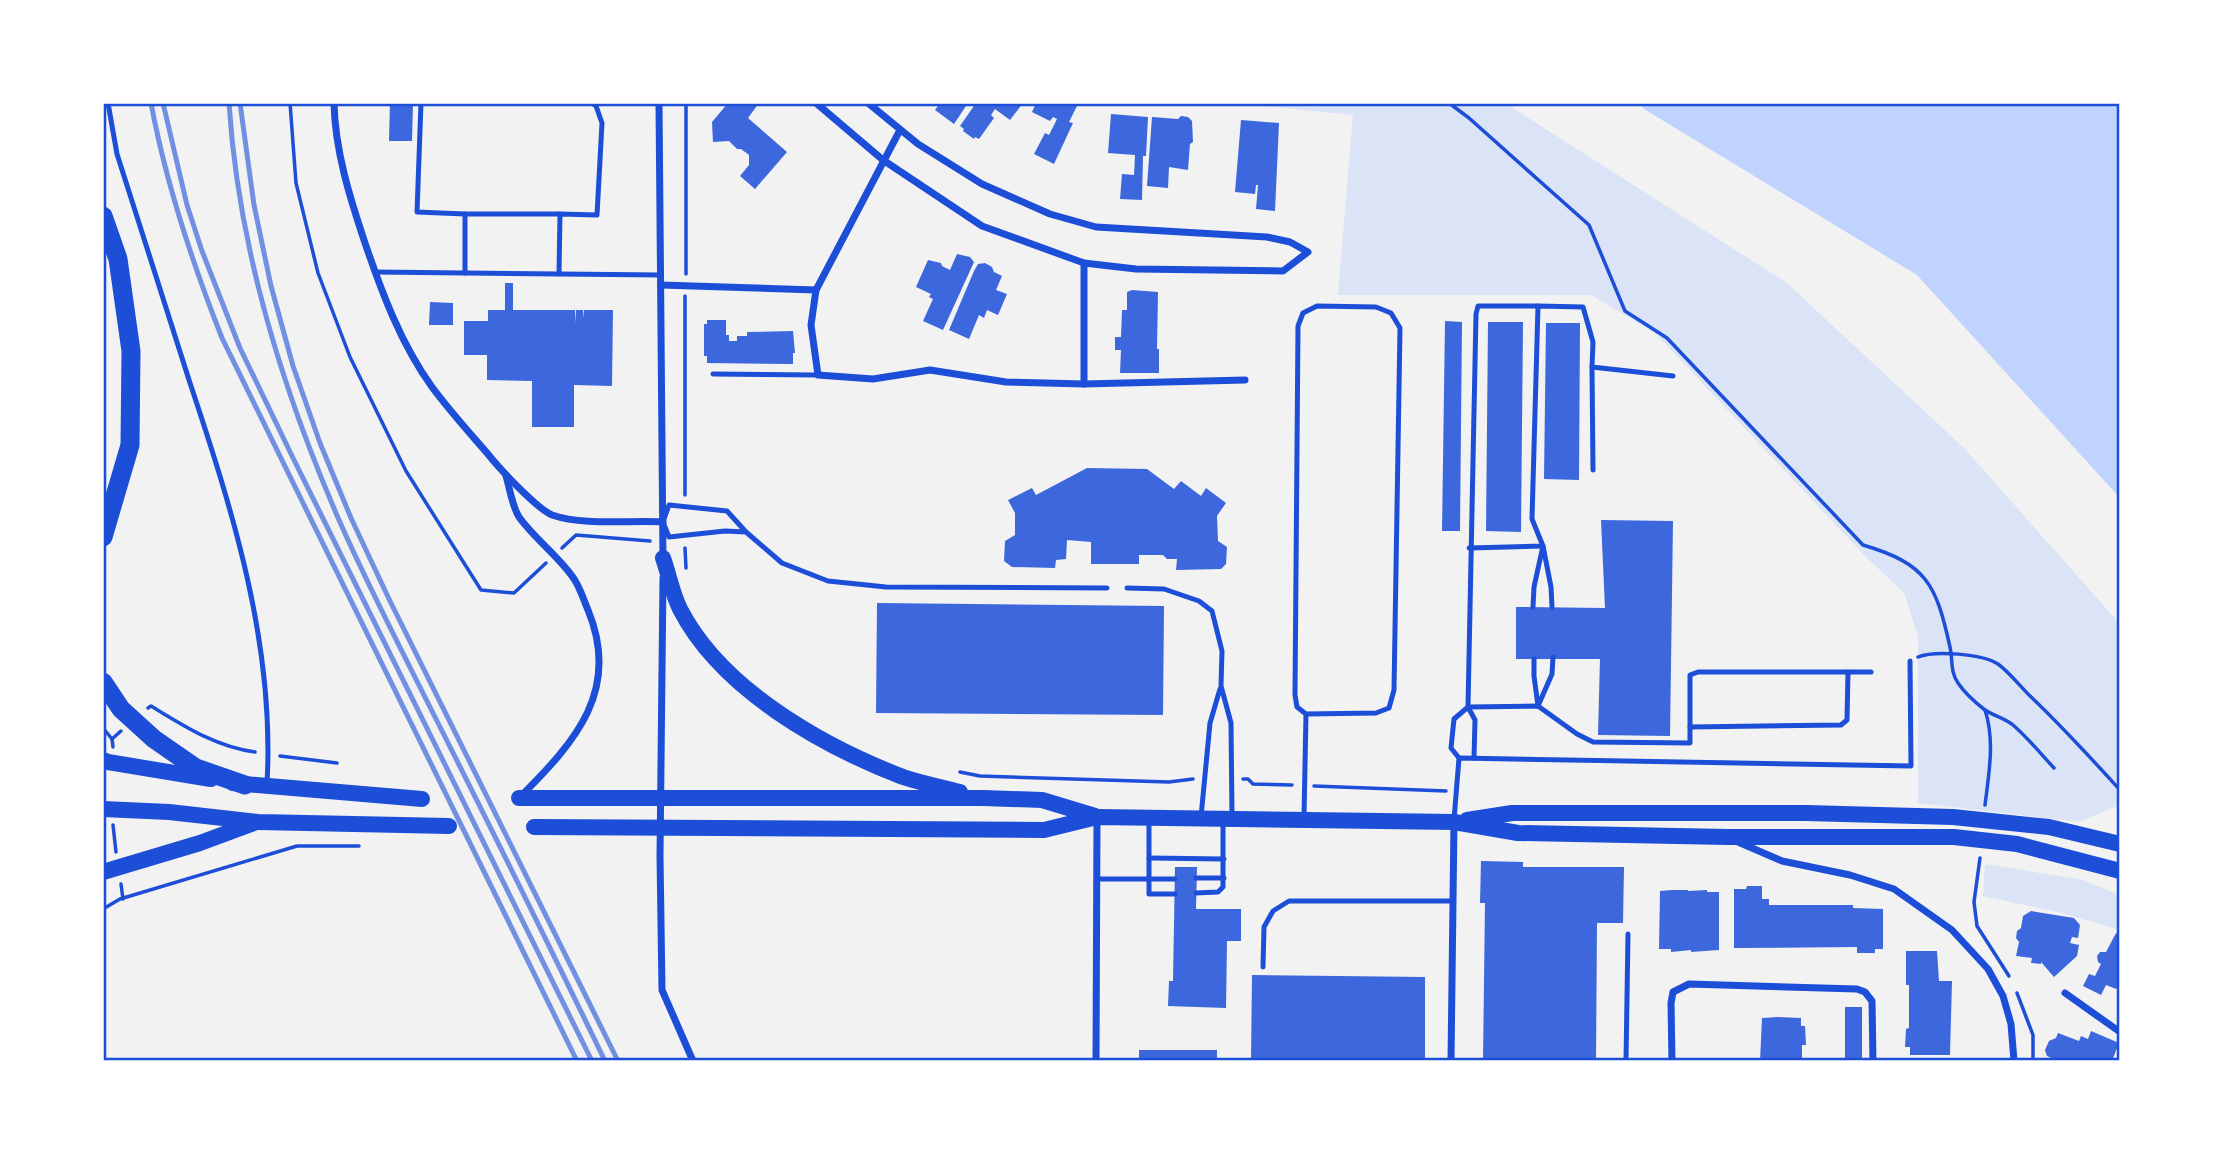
<svg xmlns="http://www.w3.org/2000/svg" width="2223" height="1164" font-family="'Public Sans',sans-serif">
<rect width="100%" height="100%" fill="#f2f2f2"/>
<g fill="#dbe4f7">
<polygon points="1232,103 1505,103 1787,283 1965,449 2120,624 2120,805 2078,822 1918,803 1918,636 1904,593 1865,556 1655,333 1591,295 1338,295 1353,115"/>
<polygon points="1985,864 2083,880 2120,895 2120,930 2058,912 1983,896"/>
</g>
<polygon fill="#bfd3fe" points="1638,103 2120,103 2120,498 1917,275 1644,109"/>
<g fill="#3d67dc">
<polygon points="390,103 413,103 412,141 389,141"/>
<polygon points="728,103 759,103 748,118 787,152 755,189 740,176 749,165 749,155 741,149 737,149 729,141 713,142 712,122"/>
<polygon points="940,103 968,103 954,124 935,110"/>
<polygon points="976,103 1023,103 1010,120 995,109 991,115 994,118 979,139 975,137 974,139 963,131 964,129 960,126"/>
<polygon points="1036,103 1072,103 1077,106 1069,122 1073,123 1054,164 1034,154 1045,133 1049,135 1057,119 1053,117 1050,121 1032,112"/>
<polygon points="1111,114 1148,117 1146,156 1143,156 1142,200 1120,199 1122,174 1134,175 1135,155 1108,153"/>
<polygon points="1181,116 1188,117 1192,121 1193,142 1190,144 1188,170 1169,167 1168,188 1147,186 1152,117 1178,119"/>
<polygon points="1241,120 1279,123 1275,211 1256,209 1258,185 1256,185 1255,194 1235,192"/>
<polygon points="957,254 970,257 974,262 943,330 923,321 933,299 929,297 931,294 916,287 928,260 941,263 942,266 950,270"/>
<polygon points="985,263 992,267 994,272 1002,276 996,290 1007,294 998,315 987,310 984,318 979,315 969,339 949,330 974,271 978,264"/>
<polygon points="505,283 513,283 513,310 575,310 575,323 576,310 583,310 583,318 584,310 613,310 612,386 574,385 574,427 532,427 532,381 487,380 487,355 464,355 464,321 488,321 488,310 505,310"/>
<polygon points="1132,290 1158,292 1157,349 1159,349 1159,373 1120,373 1121,350 1115,350 1115,337 1121,337 1122,310 1127,310 1127,292"/>
<polygon points="430,302 453,303 453,325 429,325"/>
<polygon points="707,320 726,320 726,335 729,335 729,341 737,341 737,336 747,336 747,332 793,331 795,353 793,353 793,364 707,363 707,356 704,356 704,324 707,324"/>
<polygon points="1445,321 1462,322 1460,531 1442,531"/>
<polygon points="1488,322 1523,322 1521,532 1486,531"/>
<polygon points="1546,323 1580,323 1579,480 1544,479"/>
<polygon points="1087,468 1147,469 1174,489 1181,481 1201,496 1206,488 1226,503 1217,516 1218,541 1227,547 1226,564 1221,569 1176,570 1177,559 1167,559 1163,555 1139,555 1139,564 1091,564 1091,542 1067,540 1066,559 1056,560 1055,568 1012,567 1004,561 1005,541 1015,535 1015,513 1008,500 1032,488 1036,495"/>
<polygon points="1601,520 1673,521 1670,736 1598,735 1600,659 1516,659 1516,607 1605,608"/>
<polygon points="877,603 1164,606 1163,715 876,713"/>
<polygon points="1481,861 1523,862 1523,867 1624,867 1623,923 1597,923 1596,1061 1483,1061 1485,903 1480,903"/>
<polygon points="1175,867 1197,867 1196,909 1241,909 1241,941 1227,941 1226,1008 1168,1006 1169,981 1173,981"/>
<polygon points="1747,886 1762,886 1762,899 1769,899 1769,905 1853,905 1853,908 1883,909 1883,949 1875,949 1875,953 1857,953 1857,947 1734,948 1734,889 1746,889"/>
<polygon points="1672,890 1688,890 1688,891 1707,890 1707,892 1719,892 1719,950 1691,952 1691,950 1671,952 1671,949 1659,949 1660,891"/>
<polygon points="2031,911 2074,918 2080,925 2078,938 2072,937 2070,943 2079,945 2077,956 2054,977 2041,962 2041,964 2031,963 2032,958 2016,956 2019,942 2016,938 2017,931 2021,928 2023,916"/>
<polygon points="2116,933 2120,935 2120,984 2116,989 2106,985 2101,995 2083,986 2089,974 2095,976 2101,964 2098,962 2097,956 2100,952 2106,952"/>
<polygon points="1906,951 1937,951 1939,981 1952,981 1950,1055 1910,1055 1910,1047 1905,1047 1906,1029 1909,1028 1909,985 1906,985"/>
<polygon points="1252,975 1425,977 1425,1061 1251,1061"/>
<rect x="1845" y="1007" width="17" height="54"/>
<polygon points="1778,1017 1801,1018 1801,1026 1805,1026 1806,1045 1802,1045 1802,1061 1760,1061 1762,1018"/>
<polygon points="2091,1031 2119,1043 2112,1061 2058,1061 2047,1056 2045,1050 2049,1041 2056,1038 2058,1033 2079,1041 2081,1036 2088,1039"/>
<polygon points="1139,1050 1217,1050 1217,1060 1139,1061"/>
</g>
<g fill="none" stroke-linecap="round" stroke-linejoin="round">
<g stroke="#1d4ed8" stroke-width="3.5">
<polyline points="290,103 296,183 318,273 350,357 406,471 481,590 514,593 546,563"/>
<polyline points="686,103 686,274"/>
<path d="M1449,103L1469,118L1589,225L1625,311L1667,338L1863,545C1927,564 1936,584 1950,647C1953,660 1950,672 1958,683C1964,692 1976,703 1985,710C1994,716 2005,718 2013,725C2028,738 2041,754 2054,768"/>
<polyline points="685,495 685,296"/>
<polyline points="562,548 576,535 650,541"/>
<polyline points="685,548 686,568"/>
<path d="M1918,657C1935,650 1982,654 1998,664C2009,672 2019,685 2029,695C2061,725 2090,757 2120,790"/>
<path d="M148,708L151,706C184,726 216,747 255,752"/>
<path d="M1985,710C1995,740 1989,773 1985,805"/>
<polyline points="103,728 112,739 113,747"/>
<polyline points="112,739 121,731"/>
<polyline points="280,756 337,763"/>
<polyline points="960,772 980,776 1169,782 1193,779"/>
<polyline points="1243,779 1248,779 1253,784 1292,785"/>
<polyline points="1314,786 1446,791"/>
<polyline points="113,825 116,852"/>
<polyline points="1980,858 1974,902 1977,926 2009,976"/>
<polyline points="121,884 123,899"/>
<polyline points="103,909 120,899 297,846 359,846"/>
<polyline points="2017,993 2033,1035 2033,1061"/>
</g>
<g stroke="#1d4ed8" stroke-width="5">
<path d="M108,103L117,154C141,231 166,307 190,383C233,512 275,645 267,783"/>
<polyline points="421,103 417,212 465,214 465,273"/>
<polyline points="465,214 560,214"/>
<polyline points="375,272 661,275"/>
<polyline points="559,274 560,214 597,215 602,123 596,106 592,103"/>
<polyline points="1538,306 1478,306 1476,314 1468,707 1538,706 1577,734 1593,742 1690,743 1690,675 1698,672 1871,672"/>
<polyline points="1592,367 1593,470"/>
<polyline points="713,374 818,375"/>
<polyline points="746,532 725,531 669,537 663,522 669,505 727,511 746,532 782,563 828,581 886,587 1107,588"/>
<polyline points="1469,548 1543,546 1532,519 1538,306 1583,307 1593,342 1592,367 1673,376"/>
<polyline points="1127,588 1164,589 1199,601 1212,611 1222,651 1221,686 1231,723 1232,816"/>
<polyline points="1533,607 1534,587 1543,546 1551,587 1552,607"/>
<polyline points="1534,659 1534,676 1538,706 1552,674 1553,657"/>
<polyline points="1690,727 1841,725 1847,720 1848,672"/>
<polyline points="1459,758 1451,748 1454,719 1468,707 1475,720 1474,758"/>
<polyline points="1201,817 1210,723 1220,689"/>
<polyline points="1304,817 1306,714 1376,713 1389,708 1394,690 1400,328 1391,313 1376,307 1317,306 1303,313 1298,326 1295,695 1297,707 1306,714"/>
<polyline points="1454,820 1459,758 1911,766 1910,661"/>
<polyline points="1149,821 1149,894 1175,894"/>
<polyline points="1149,858 1224,859"/>
<polyline points="1196,878 1224,878"/>
<polyline points="1097,879 1175,879"/>
<polyline points="1196,893 1218,892 1223,887 1223,821"/>
<polyline points="1263,967 1264,927 1273,911 1289,901 1453,901"/>
<polyline points="1626,1061 1628,934"/>
</g>
<g stroke="#1d4ed8" stroke-width="7">
<path d="M334,103C335,151 350,198 365,243C382,293 401,344 432,387C449,410 468,431 487,453C499,468 536,508 552,515C584,526 629,520 663,522"/>
<polyline points="659,103 663,559"/>
<polyline points="816,103 883,160 982,226 1084,263 1136,269 1283,271 1308,252 1290,242 1267,237 1096,227 1050,214 982,184 918,144 868,103"/>
<polyline points="900,130 816,290 811,325 818,375 873,379 930,370 1006,382 1084,384 1245,380"/>
<polyline points="1084,263 1084,384"/>
<polyline points="661,285 816,290"/>
<path d="M506,476C510,489 512,506 519,517C534,538 557,555 572,576C580,586 583,599 588,610C621,690 576,741 521,796"/>
<polyline points="663,578 660,856 662,990 693,1061"/>
<polyline points="1738,842 1782,861 1850,875 1894,889 1952,930 1988,969 2003,996 2011,1024 2014,1061"/>
<polyline points="2065,993 2120,1032"/>
<polyline points="1096,1061 1097,817"/>
<polyline points="1451,1061 1454,822"/>
<polyline points="1672,1061 1671,1003 1673,992 1689,984 1857,989 1865,992 1872,1001 1873,1061"/>
</g>
<g stroke="#1d4ed8" stroke-width="16">
<path d="M663,558C669,575 672,593 680,609C721,689 822,746 903,777C921,783 941,787 960,792"/>
<polyline points="103,760 108,762 211,779"/>
<polyline points="233,783 422,799"/>
<polyline points="519,798 983,798 1042,800 1095,816"/>
<polyline points="103,809 169,812 258,822 449,826"/>
<polyline points="1467,820 1512,813 1806,813 1953,817 2049,827 2120,844"/>
<polyline points="534,827 1044,830 1097,817 1454,822 1518,833 1728,837 1954,837 2017,844 2120,871"/>
<polyline points="103,872 200,843 254,823"/>
</g>
<g stroke="#1d4ed8" stroke-width="19">
<polyline points="103,216 118,259 131,351 130,445 103,537"/>
<polyline points="103,682 121,709 154,739 196,768 245,785"/>
</g>
<g stroke="#7290e2" stroke-width="5">
<path d="M151,103C166,184 192,262 222,338L577,1061"/>
<polyline points="163,103 187,205 202,251 240,348 293,458 592,1061"/>
<path d="M229,103C238,247 282,389 339,520C368,586 402,651 434,715C492,830 549,945 605,1061"/>
<polyline points="240,103 254,205 271,286 293,366 320,443 351,518 389,599 618,1061"/>
</g>
</g>
<rect width="2223" height="1164" fill="none" stroke="#ffffff" stroke-width="210"/>
<rect x="105" y="105" width="2013" height="954" fill="none" stroke="#1d4ed8" stroke-width="2.5"/>
</svg>
